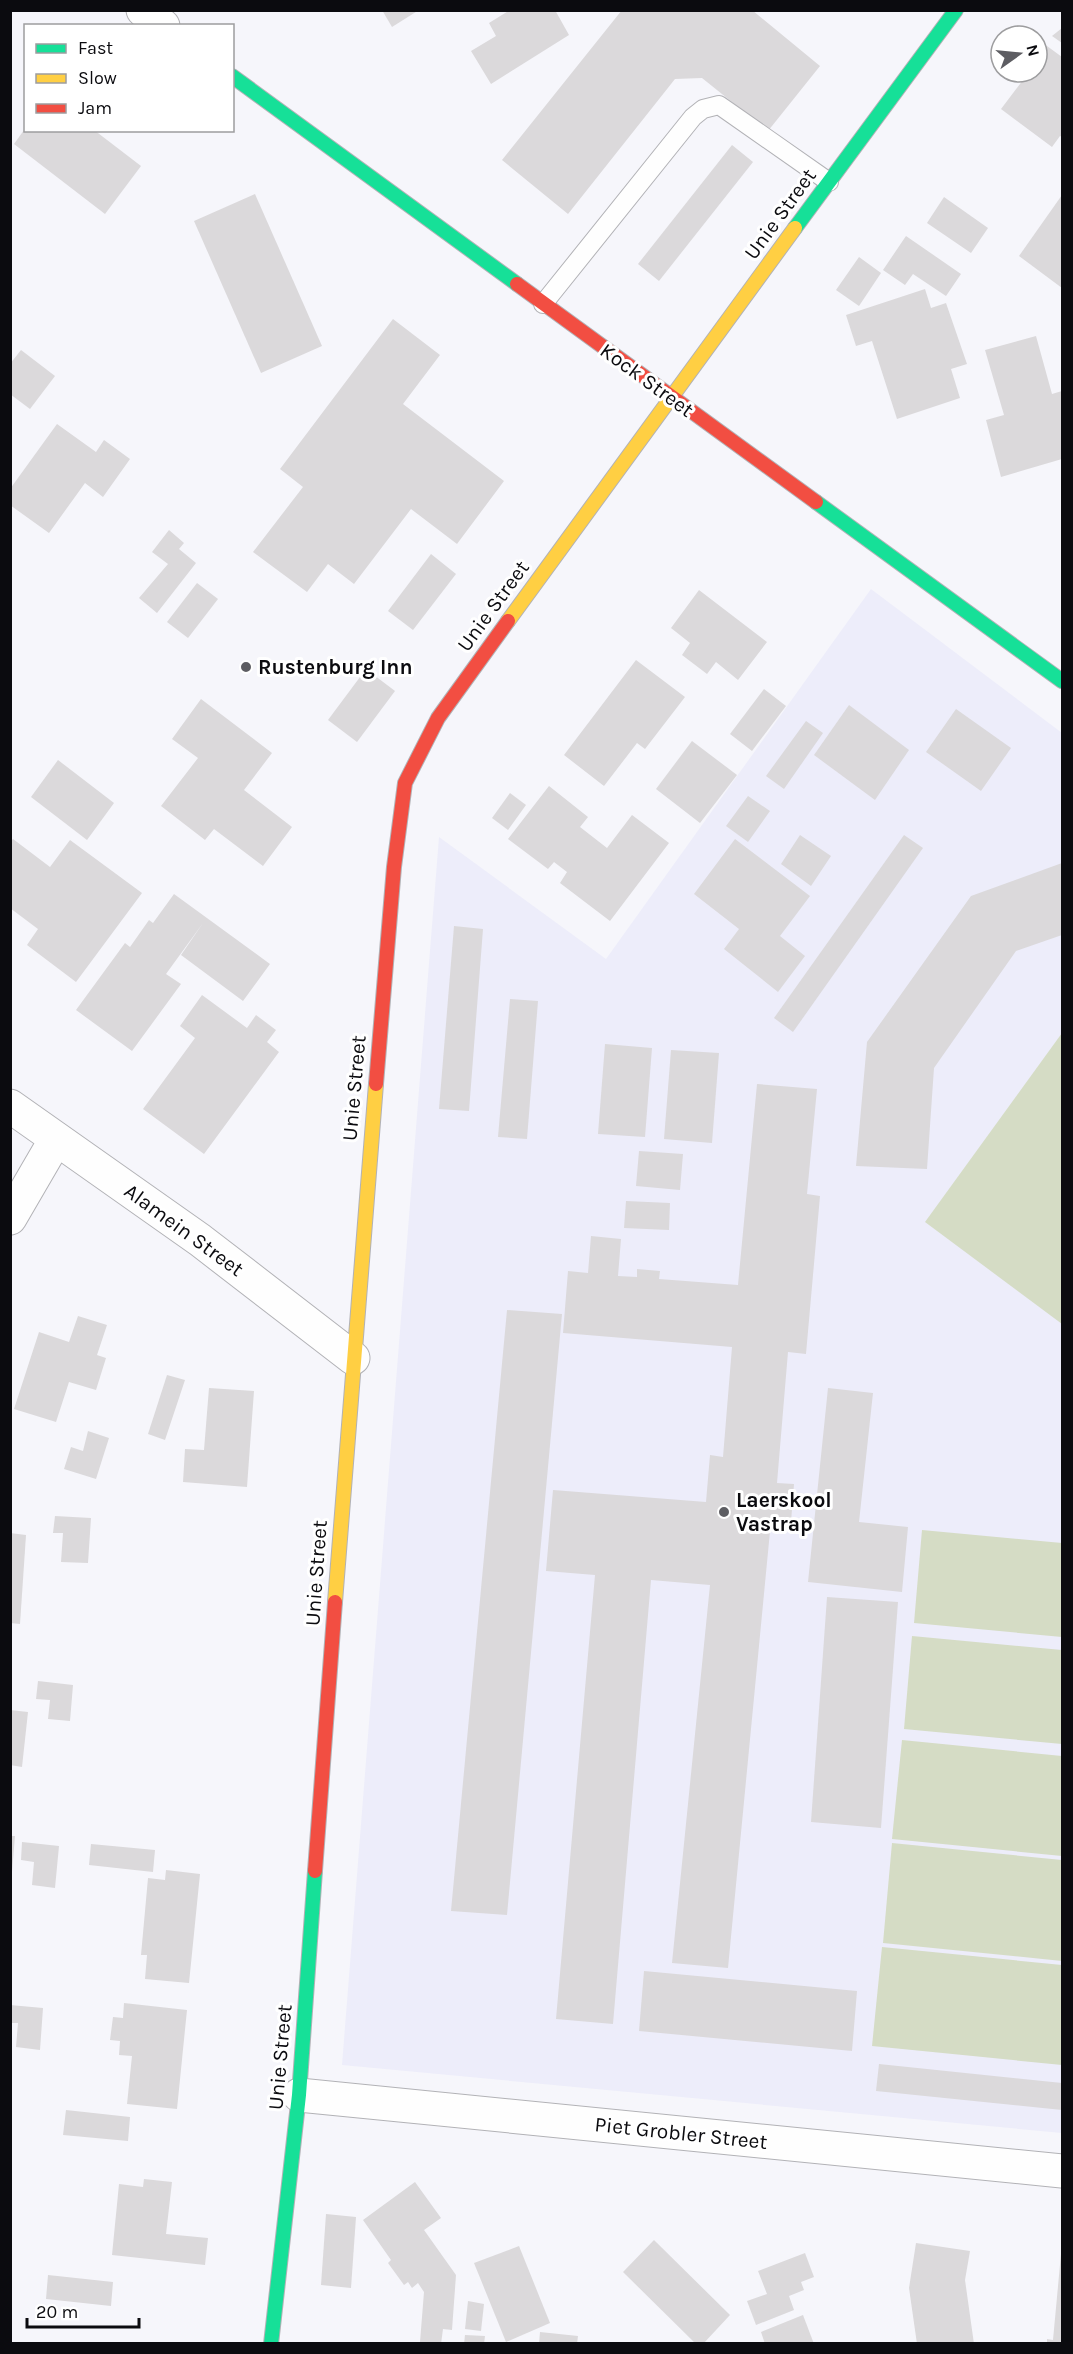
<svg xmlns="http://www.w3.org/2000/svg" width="1073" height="2354" font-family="Karla,sans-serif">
<rect width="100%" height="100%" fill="#f6f6fb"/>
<polygon fill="#ededfa" points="871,589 1062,733 1062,2133 342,2065 439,837 606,959"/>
<g fill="#d5dcc5">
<polygon points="1062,1033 1062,1324 925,1222"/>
<polygon points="922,1530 1062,1543 1062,1637 914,1623"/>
<polygon points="912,1636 1062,1650 1062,1744 904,1729"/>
<polygon points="902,1740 1062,1756 1062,1856 892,1839"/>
<polygon points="892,1843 1062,1860 1062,1961 883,1943"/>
<polygon points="882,1947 1062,1965 1062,2065 872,2046"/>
</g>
<g fill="#dbd9db">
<polygon points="382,10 419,10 392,27"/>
<polygon points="510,10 555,10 569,35 491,84 471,51 496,36 489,23"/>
<polygon points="622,10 752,10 820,66 768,131 702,78 675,79 568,214 502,160"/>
<polygon points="1062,28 1062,43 1052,36"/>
<polygon points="1047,46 1062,57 1062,137 1060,136 1052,147 1001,109 1029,72 1037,72 1037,61"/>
<polygon points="24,130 94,130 141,166 105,214 14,144"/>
<polygon points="732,145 753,162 659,281 638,264"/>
<polygon points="255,194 322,346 261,373 194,221"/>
<polygon points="1062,195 1062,288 1019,256"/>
<polygon points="944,197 988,228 971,253 927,223"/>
<polygon points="906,236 961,274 946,296 913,274 905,285 883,270"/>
<polygon points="859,257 881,273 859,306 836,290"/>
<polygon points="925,289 931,308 946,303 967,364 951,369 960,398 897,419 872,341 856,346 846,315"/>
<polygon points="393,319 440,355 403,404 504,481 457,544 411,509 354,584 328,564 307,592 253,552 303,487 280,469"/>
<polygon points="1036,336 1052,394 1062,391 1062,459 1001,477 986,420 1004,415 985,350"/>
<polygon points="21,350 55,376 30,409 10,394 10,364"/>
<polygon points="57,424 96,452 104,440 130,459 103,497 85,483 49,533 10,505 10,489"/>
<polygon points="169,530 184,543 179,549 196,563 157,613 139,598 168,564 152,552"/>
<polygon points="431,554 456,574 413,630 388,611"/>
<polygon points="197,583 218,599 188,638 167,622"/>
<polygon points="699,590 767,642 738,680 716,662 707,674 682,655 690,643 671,628"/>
<polygon points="636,660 685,697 645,749 637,743 604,786 564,755"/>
<polygon points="366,669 395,691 357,742 328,720"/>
<polygon points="764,689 786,706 752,751 730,734"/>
<polygon points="201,699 272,753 244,790 292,827 263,866 214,829 205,840 161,806 198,758 172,739"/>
<polygon points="849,705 909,750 875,800 814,755"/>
<polygon points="956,709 1011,748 981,791 926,752"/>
<polygon points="806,721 823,733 784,789 766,776"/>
<polygon points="692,741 737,775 700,823 656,789"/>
<polygon points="58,760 114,803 87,840 31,797"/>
<polygon points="549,786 588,817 580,827 607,848 632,815 669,843 610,921 560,883 567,872 554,862 548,869 508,839"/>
<polygon points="510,793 526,805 508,830 492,818"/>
<polygon points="748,796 770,811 748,842 726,826"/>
<polygon points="800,835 831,856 811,886 781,864"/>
<polygon points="904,835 923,848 793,1032 774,1018"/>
<polygon points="13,839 50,867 70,840 142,893 76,982 27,945 38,929 10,908 10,842"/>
<polygon points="735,839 810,896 780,936 805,956 778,992 724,949 739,929 694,894"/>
<polygon points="1062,863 1062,935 1016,951 934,1068 927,1169 856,1166 867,1042 971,896"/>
<polygon points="174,894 270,964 243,1001 181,955 203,923 166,974 181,984 132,1051 76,1010 125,943 130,947 149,920 153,923"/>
<polygon points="454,926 483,929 469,1111 439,1109"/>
<polygon points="202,995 247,1028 256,1015 276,1030 267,1042 279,1052 204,1154 143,1109 195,1038 180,1026"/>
<polygon points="510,999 538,1001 527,1139 498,1137"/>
<polygon points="605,1044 652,1048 645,1137 598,1134"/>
<polygon points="671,1050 719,1053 712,1143 664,1139"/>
<polygon points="757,1084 817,1089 807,1194 820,1196 806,1354 788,1352 777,1483 794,1484 791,1522 771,1521 728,1968 672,1963 710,1585 651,1580 613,2024 556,2019 595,1575 546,1571 553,1490 706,1502 710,1455 723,1457 732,1347 563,1333 568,1271 588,1273 591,1236 621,1239 618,1276 637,1277 637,1269 660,1271 659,1279 738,1285"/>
<polygon points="639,1151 683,1154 680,1190 636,1186"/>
<polygon points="626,1201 670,1203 669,1230 624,1228"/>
<polygon points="507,1310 562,1314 507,1915 451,1911"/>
<polygon points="78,1316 107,1325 97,1355 106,1358 96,1390 69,1382 56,1422 14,1409 39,1332 69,1342"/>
<polygon points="167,1375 185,1380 165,1440 148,1434"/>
<polygon points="209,1388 254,1391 247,1487 183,1482 185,1449 204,1450"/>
<polygon points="828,1388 873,1393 859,1522 908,1527 902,1592 808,1582"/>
<polygon points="88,1431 109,1438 96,1479 64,1469 71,1447 83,1451"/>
<polygon points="55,1516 91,1518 88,1563 61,1562 63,1533 53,1533"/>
<polygon points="10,1533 26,1535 20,1624 10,1623"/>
<polygon points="827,1597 898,1602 881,1828 811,1822"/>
<polygon points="38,1681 73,1685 70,1721 48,1719 50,1700 36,1699"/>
<polygon points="10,1710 28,1712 22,1767 10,1765"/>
<polygon points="10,1836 15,1836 12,1872 10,1872"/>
<polygon points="22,1842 59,1846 55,1888 32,1885 34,1862 21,1860"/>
<polygon points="91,1844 155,1850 153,1872 89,1865"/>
<polygon points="166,1870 200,1874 189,1983 145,1979 147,1955 141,1955 148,1878 165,1880"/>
<polygon points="644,1971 857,1991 852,2051 639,2031"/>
<polygon points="124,2003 187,2010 177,2109 127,2104 132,2056 119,2055 120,2041 110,2040 113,2017 123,2018"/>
<polygon points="10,2005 43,2008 40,2050 16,2047 18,2023 10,2023"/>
<polygon points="879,2064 1062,2083 1062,2110 876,2091"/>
<polygon points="66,2110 130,2117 128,2141 63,2135"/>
<polygon points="144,2179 172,2182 166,2234 208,2238 205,2265 112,2255 119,2184 143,2187"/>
<polygon points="415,2182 441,2218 424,2230 456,2275 452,2330 443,2329 441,2344 420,2342 424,2292 418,2283 412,2288 408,2282 404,2285 388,2263 391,2260 363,2220"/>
<polygon points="326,2214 356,2217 351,2288 321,2285"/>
<polygon points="654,2240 730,2315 703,2344 696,2344 623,2272"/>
<polygon points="916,2243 970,2251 965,2280 974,2344 917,2344 909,2288"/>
<polygon points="519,2246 550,2323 506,2342 474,2263"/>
<polygon points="805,2253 814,2277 801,2282 804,2290 789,2296 794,2310 756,2325 747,2301 767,2294 758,2271"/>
<polygon points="1061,2254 1062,2344 1047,2344 1047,2339 1053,2340"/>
<polygon points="48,2275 113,2282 111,2306 46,2299"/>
<polygon points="468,2301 484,2304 481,2331 465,2329"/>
<polygon points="803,2315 814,2344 765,2344 761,2332"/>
<polygon points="540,2332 578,2336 577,2344 539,2344"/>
<polygon points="465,2335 485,2336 484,2344 464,2344"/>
</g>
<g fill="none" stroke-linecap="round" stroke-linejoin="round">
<defs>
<polyline id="lane" points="543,304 693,117 703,109 719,105 829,182"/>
<g id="street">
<polyline points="143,10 163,26"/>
<polyline points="10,1106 200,1240 353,1358"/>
<polyline points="10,1218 56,1139"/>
<polyline points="299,2095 1062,2171"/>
</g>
<g id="fast">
<polyline points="232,76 517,284"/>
<polyline points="795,228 956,10"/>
<polyline points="816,502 1062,681"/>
<polyline points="271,2344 299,2095 315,1871"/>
</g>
<g id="slow">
<polyline points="508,621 795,228"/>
<polyline points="335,1602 376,1084"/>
</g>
<g id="jam">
<polyline points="517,284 816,502"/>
<polyline points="376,1084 394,867 405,783 438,718 508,621"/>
<polyline points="315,1871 335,1602"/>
</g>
</defs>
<use href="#lane" stroke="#b2b2b6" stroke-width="20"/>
<use href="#street" stroke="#b2b2b6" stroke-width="35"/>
<use href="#fast" stroke="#b2b2b6" stroke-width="16"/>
<use href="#slow" stroke="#b2b2b6" stroke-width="16"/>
<use href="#jam" stroke="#b2b2b6" stroke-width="16"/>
<use href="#lane" stroke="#fefefe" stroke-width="18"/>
<use href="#street" stroke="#fefefe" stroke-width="33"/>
<use href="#fast" stroke="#16e098" stroke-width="14"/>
<use href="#slow" stroke="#ffcf43" stroke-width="14"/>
<use href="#jam" stroke="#f24e42" stroke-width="14"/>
</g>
<g fill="#5d5d62" stroke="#fff" stroke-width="2">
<circle cx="246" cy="667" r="6"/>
<circle cx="724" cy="1512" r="6"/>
</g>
<g text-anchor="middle" stroke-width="6" stroke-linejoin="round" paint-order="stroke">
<g font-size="21" fill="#0b0b0f" stroke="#fff">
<text transform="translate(780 214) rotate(-54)" y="7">Unie Street</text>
<text transform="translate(647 380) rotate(36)" y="7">Kock Street</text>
<text transform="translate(493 606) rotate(-54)" y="7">Unie Street</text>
<text transform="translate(354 1088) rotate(-85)" y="7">Unie Street</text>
<text transform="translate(184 1230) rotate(36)" y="7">Alamein Street</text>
<text transform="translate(316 1573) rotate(-86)" y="7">Unie Street</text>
<text transform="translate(280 2057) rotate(-85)" y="7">Unie Street</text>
<text transform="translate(681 2133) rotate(6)" y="7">Piet Grobler Street</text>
</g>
<g font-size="21" font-weight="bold" fill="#0b0b0f" stroke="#fff" text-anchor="start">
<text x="258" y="674">Rustenburg Inn</text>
<text x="736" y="1507">Laerskool<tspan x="736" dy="24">Vastrap</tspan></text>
</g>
</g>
<rect width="1073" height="2354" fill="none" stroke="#0b0b0f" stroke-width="24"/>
<rect x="24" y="24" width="210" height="108" fill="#ffffff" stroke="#9d9d9f" stroke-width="1.5"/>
<rect x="36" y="44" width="30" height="9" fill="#16e098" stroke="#9d9d9f" stroke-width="1.5"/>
<text x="78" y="54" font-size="18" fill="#0b0b0f">Fast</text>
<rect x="36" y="74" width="30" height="9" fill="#ffcf43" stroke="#9d9d9f" stroke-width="1.5"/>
<text x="78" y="84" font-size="18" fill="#0b0b0f">Slow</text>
<rect x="36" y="104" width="30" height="9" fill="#f24e42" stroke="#9d9d9f" stroke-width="1.5"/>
<text x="78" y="114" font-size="18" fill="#0b0b0f">Jam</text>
<g transform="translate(1019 54) rotate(75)"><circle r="28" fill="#ffffff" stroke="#9d9d9f" stroke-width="1.5"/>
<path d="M0-4.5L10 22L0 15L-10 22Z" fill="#5d5d62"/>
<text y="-9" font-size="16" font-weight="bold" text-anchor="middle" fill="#0b0b0f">N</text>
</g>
<path d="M27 2318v9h112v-9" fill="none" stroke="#0b0b0f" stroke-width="3"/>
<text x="36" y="2318" font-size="18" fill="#0b0b0f" stroke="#ffffff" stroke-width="4.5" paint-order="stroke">20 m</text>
</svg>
